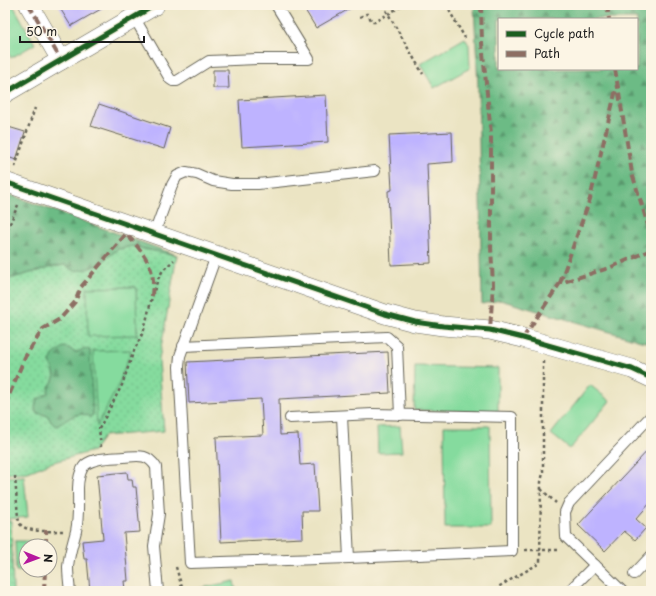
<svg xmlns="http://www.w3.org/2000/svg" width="656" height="596" font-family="'Playpen Sans',sans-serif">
<defs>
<pattern id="grass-dots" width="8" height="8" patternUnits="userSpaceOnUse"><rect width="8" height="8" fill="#85db9e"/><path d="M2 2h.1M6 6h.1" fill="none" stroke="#72bb88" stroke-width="1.8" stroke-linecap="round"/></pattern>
<pattern id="forest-firs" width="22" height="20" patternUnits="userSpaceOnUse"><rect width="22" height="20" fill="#6cbb85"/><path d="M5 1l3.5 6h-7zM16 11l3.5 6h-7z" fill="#58976c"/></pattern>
</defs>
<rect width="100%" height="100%" fill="#fcf5e5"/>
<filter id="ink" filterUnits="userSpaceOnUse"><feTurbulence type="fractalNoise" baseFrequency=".025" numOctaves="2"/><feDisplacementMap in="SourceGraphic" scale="8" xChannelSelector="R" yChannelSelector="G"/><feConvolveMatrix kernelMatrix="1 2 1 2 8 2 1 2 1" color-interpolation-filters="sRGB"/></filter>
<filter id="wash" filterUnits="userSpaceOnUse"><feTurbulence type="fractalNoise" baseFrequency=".012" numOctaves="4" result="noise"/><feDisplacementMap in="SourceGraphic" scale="16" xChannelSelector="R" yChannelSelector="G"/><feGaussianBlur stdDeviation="0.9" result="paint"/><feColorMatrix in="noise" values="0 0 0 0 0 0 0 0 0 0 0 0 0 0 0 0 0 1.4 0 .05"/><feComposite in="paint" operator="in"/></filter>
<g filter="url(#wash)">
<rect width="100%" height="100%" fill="#ebe4c3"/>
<g fill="url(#grass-dots)" stroke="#507c5d" fill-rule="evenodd">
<path d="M133,246L144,249L177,255L159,360L164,431L104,436L93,451L50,463L28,472L5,474V280L52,267L65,265L75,271L98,265L118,249ZM136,287L137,335L87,288ZM69,348L74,352H78L85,414C76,414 68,417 62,423L51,422L48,416L42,414L37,400L48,393L49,387L53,381L55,375L50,362Z"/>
<polygon points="5,521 11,521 13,591 5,591"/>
</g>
<g fill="url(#forest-firs)" stroke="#446c50" fill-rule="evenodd">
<path d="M474,5H651V343L641,341L500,300L482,304L478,88ZM499,19H637V69H499Z"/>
<polygon points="5,193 177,255 144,249 133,246 118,249 98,265 87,269 75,271 65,265 52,267 5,280"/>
<path d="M63,347L69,348L74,352H78L84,348L90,350L93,415L90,417C76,409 68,421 56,426L51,422L48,416L42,414L36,413L35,407L37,400L48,393L49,387L53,381L55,375L50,362L53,355Z"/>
</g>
<g fill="#85db9e" stroke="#507c5d">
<polygon points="5,5 13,5 35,44 11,58 5,47"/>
<polygon points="465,38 469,45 470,68 434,88 420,64"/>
<polygon points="136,287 137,335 88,336 87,288"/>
<polygon points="131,350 119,384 97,426 93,351"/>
<polygon points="415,366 498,368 498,412 414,410"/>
<polygon points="590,385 610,401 570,449 551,434"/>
<polygon points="400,426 402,452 378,453 377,427"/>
<polygon points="444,426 490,426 491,528 445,528"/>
<polygon points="24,476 28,517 6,519 5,477"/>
<polygon points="15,541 39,541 39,546 26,546 26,570 39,570 39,571 16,571"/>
<polygon points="234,581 236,591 192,591 192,590"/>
</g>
<g id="blocks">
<g fill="#beb3ff">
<polygon points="58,5 108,5 71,26"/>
<polygon points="302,5 356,5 316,28"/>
<polygon points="213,70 228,70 229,88 213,88"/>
<polygon points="326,95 328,142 242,147 239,100"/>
<polygon points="99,104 170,128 164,149 91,126"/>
<polygon points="5,126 25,132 16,160 5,156"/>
<polygon points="452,132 453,162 427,164 431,263 391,265 388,191 392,190 389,135"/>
<polygon points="388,352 390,393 279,399 280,435 298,434 300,465 315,464 318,511 302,511 303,538 221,542 216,437 263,435 261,399 189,403 187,362"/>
<polygon points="651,447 651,502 636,519 646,528 635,540 624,531 605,551 578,525"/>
<polygon points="127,472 128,479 132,479 133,487 136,487 140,532 124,533 128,581 124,581 125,590 121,590 121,591 90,591 87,559 84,559 82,541 103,539 97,475"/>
</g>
</g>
</g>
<g filter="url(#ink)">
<use href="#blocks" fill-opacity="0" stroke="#646256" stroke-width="1"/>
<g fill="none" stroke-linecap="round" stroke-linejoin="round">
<defs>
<g id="service">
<polyline points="134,17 170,79 173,81 177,81 209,61 257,59 309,59 276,5"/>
<polyline points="154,234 172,185 177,176 186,172 197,174 213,181 232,184 258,184 375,171"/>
<polyline points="216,256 180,356 179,367 190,563 349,558 512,551 512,417 373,414 290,418"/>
<polyline points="183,346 387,337 397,346 400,415"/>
<polyline points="342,416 349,558"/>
<polyline points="634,574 651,556"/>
<path d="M70,591C69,583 68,575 68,567C69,554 73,543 76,531C79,517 78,502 78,488C78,481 80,470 85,465C95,457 112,458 124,457C138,456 147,453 156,467L159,514L154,546L158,591"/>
<polyline points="569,591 595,565"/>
<polyline points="622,591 566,537 565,512 569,503 651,416"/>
</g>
<g id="minor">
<polyline points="29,5 61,60"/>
<polyline points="5,93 155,5"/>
<polyline points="5,182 385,314 415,322 443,326 490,330 523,338 632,369 651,378"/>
</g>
</defs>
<use href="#service" stroke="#646256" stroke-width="12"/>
<use href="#minor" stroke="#646256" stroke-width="20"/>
<g stroke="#646256" stroke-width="2.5" stroke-dasharray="3 3" stroke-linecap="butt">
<polyline points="383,5 423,74"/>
<polyline points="446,5 465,38"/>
<polyline points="360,17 366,14 368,14 372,22 375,22 403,5"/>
<polyline points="15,167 35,108"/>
<polyline points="5,235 18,205"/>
<polyline points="101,447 99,429 122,385 133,353 144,330 152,297 158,279 163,270 174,260"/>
<path d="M15,476L18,518C19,520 19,523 20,524C26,533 54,531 64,531"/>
<polyline points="541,489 556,503"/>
<polyline points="525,550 560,550"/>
<polyline points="176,567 183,591"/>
<polyline points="496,591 498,587 540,563 541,482 543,473 543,361"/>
</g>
<use href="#service" stroke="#fff" stroke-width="10"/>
<use href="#minor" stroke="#fff" stroke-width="19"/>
<g stroke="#8d6e63" stroke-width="4" stroke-dasharray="8 4" stroke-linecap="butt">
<polyline points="29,5 61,60"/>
<polyline points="481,5 482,43 491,134 491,247 493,285 490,330"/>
<polyline points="607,5 609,19"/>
<polyline points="615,69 632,173 651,235"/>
<polyline points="560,283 590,199 617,85"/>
<polyline points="523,338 560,283 609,268 651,250"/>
<path d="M5,405L25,357L43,329L60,319L75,302L81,287L126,234C138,246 153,263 153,282C153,287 152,292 152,297"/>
<polyline points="46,546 46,530"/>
<polyline points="44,591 45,570"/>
</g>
<defs>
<g id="cycleway">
<polyline points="5,93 155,5"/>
<polyline points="5,182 385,314 415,322 443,326 490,330 523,338 632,369 651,378"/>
</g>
</defs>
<use href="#cycleway" stroke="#fcf5e5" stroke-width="8"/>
<use href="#cycleway" stroke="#1b5e20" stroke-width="5"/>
</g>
</g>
<rect width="656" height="596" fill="none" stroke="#fcf5e5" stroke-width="20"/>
<rect x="498" y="18" width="140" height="52" fill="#fcf5e5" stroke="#a29e95"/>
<rect x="506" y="31" width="20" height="6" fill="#1b5e20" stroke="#a29e95"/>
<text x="534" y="38" font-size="12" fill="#1c1c1c">Cycle path</text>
<rect x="506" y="51" width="20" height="6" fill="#8d6e63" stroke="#a29e95"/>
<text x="534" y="58" font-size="12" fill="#1c1c1c">Path</text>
<g transform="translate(38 558) rotate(91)"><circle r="19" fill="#fcf5e5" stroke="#a29e95"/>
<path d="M0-3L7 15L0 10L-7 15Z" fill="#b5179e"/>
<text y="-6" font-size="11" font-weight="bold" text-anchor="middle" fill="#1c1c1c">N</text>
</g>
<path d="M20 36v6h124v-6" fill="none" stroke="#1c1c1c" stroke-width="2"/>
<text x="26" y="36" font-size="12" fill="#1c1c1c" stroke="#fcf5e5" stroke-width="3" paint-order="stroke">50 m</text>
</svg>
